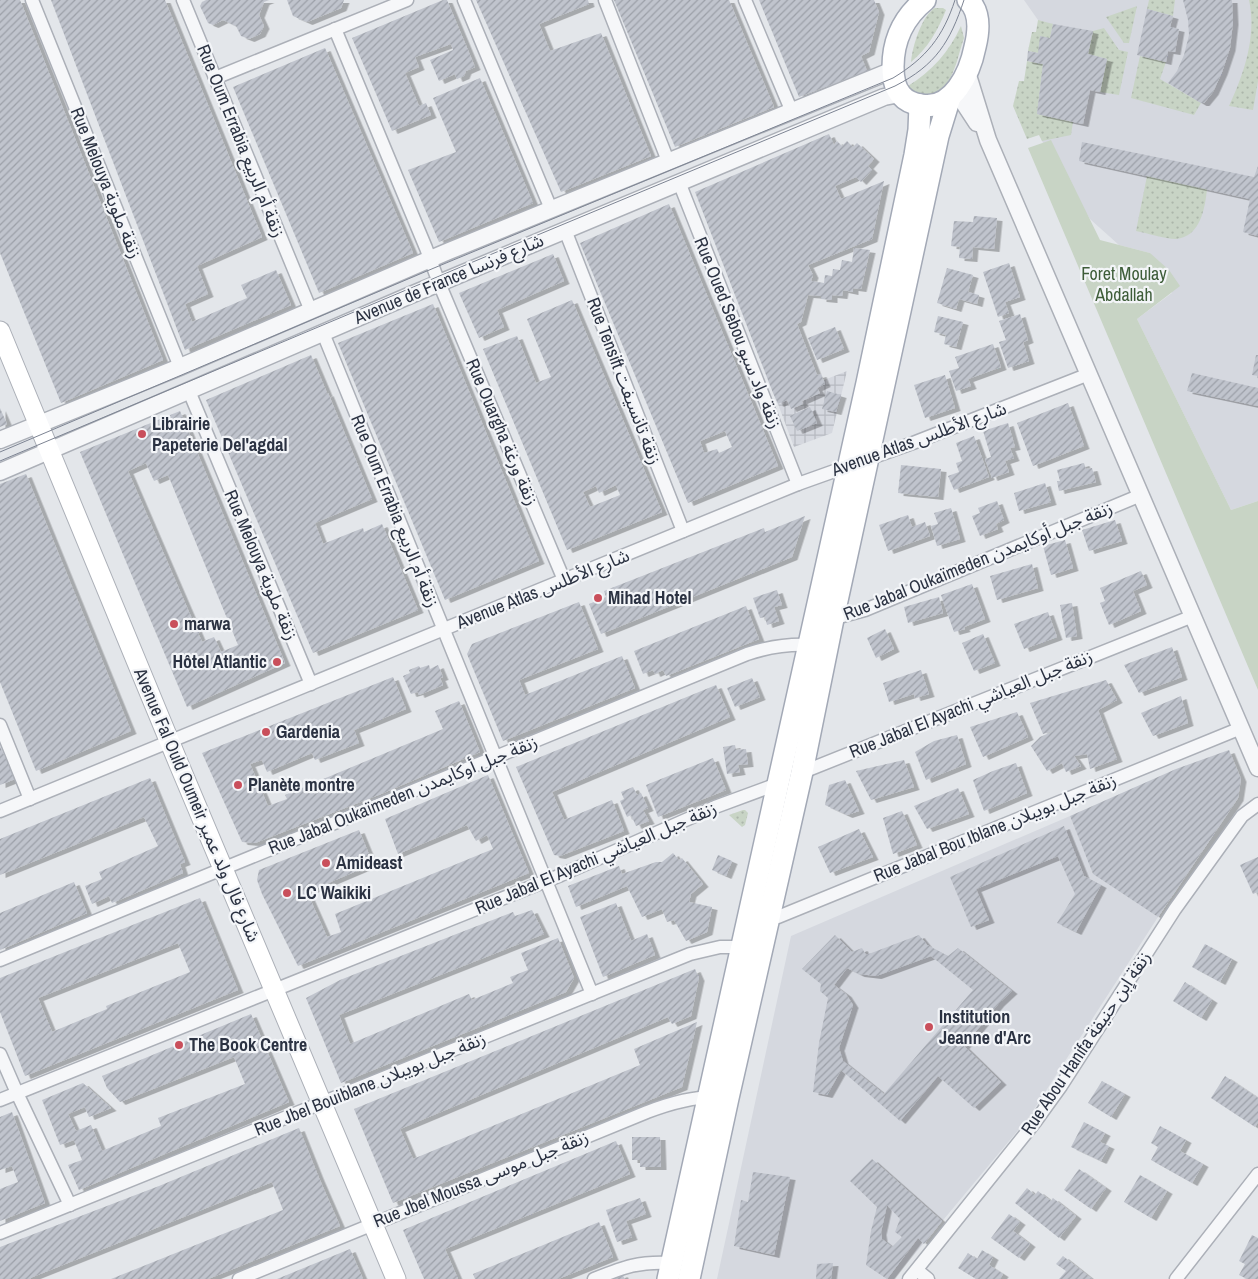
<svg xmlns="http://www.w3.org/2000/svg" width="1258" height="1279" font-family="'Archivo Narrow','Noto Sans Arabic',sans-serif">
<defs>
<pattern id="industrial-grid" width="8" height="8" patternUnits="userSpaceOnUse" patternTransform="scale(1.25)"><rect width="8" height="8" fill="#d5d8df"/><path d="M0 4h8M4 0v8" fill="none" stroke="#b7bac1"/></pattern>
<pattern id="grass-dots" width="8" height="8" patternUnits="userSpaceOnUse" patternTransform="scale(1.25)"><rect width="8" height="8" fill="#c8d4c5"/><path d="M2 2h.1M6 6h.1" fill="none" stroke="#acb6aa" stroke-width="1.8" stroke-linecap="round"/></pattern>
<pattern id="building-hatch" width="6" height="6" patternUnits="userSpaceOnUse" patternTransform="scale(1.25)"><rect width="6" height="6" fill="#c0c4cd"/><path d="M-1 1l2-2M0 6l6-6M5 7l2-2" fill="none" stroke="#9ca0a8"/></pattern>
<filter id="shadow"><feDropShadow dx="5.5" dy="3" stdDeviation="0" flood-color="#0004"/></filter>
</defs>
<rect width="100%" height="100%" fill="#e3e6ea"/>
<g fill="#d5d8df">
<polygon points="1024,0 1258,0 1258,501 1231,510 1137,319 1172,293 1150,253 1119,245 1090,219 1042,141 1037,114 1038,20"/>
<polygon points="1070,816 1093,874 1158,917 1029,1117 894,1279 717,1279 791,936"/>
</g>
<polygon fill="url(#industrial-grid)" points="847,371 832,433 794,447 778,404 787,400 791,409 803,404 802,401 820,393 817,388 825,384 824,380"/>
<g fill="url(#grass-dots)">
<polygon points="1149,0 1175,0 1173,16 1147,9"/>
<path d="M1249,0H1258V81L1253,110L1229,106C1244,74 1257,36 1249,0Z"/>
<polygon points="1137,6 1129,43 1124,43 1106,17"/>
<path d="M935,8H943L946,10C938,30 928,48 911,62C912,47 922,15 935,8Z"/>
<polygon points="1038,20 1053,24 1050,38 1038,53 1028,51 1032,32 1036,32"/>
<path d="M961,26L964,38L962,44C956,63 951,95 925,94C918,94 912,93 908,86C932,71 949,52 961,26Z"/>
<polygon points="1104,28 1119,50 1128,52 1119,95 1100,92 1107,59 1088,54 1093,31"/>
<polygon points="1140,56 1166,62 1160,79 1201,103 1194,115 1131,98"/>
<polygon points="1027,61 1043,64 1037,114 1073,122 1071,135 1042,141 1039,135 1027,139 1013,106 1019,81 1024,81"/>
<path d="M1147,176L1207,189C1205,209 1200,237 1176,239C1165,239 1147,233 1136,231Z"/>
<polygon points="743,810 745,810 748,813 745,825 742,827 729,815"/>
</g>
<polygon fill="#c8d4c5" points="1051,140 1100,240 1150,253 1169,270 1180,286 1137,319 1231,510 1258,501 1258,690 1028,148"/>
<g fill="url(#building-hatch)" fill-rule="evenodd" filter="url(#shadow)">
<polygon points="0,0 20,0 163,360 61,403 0,253"/>
<polygon points="51,0 165,0 262,237 197,266 208,294 185,304 192,322 247,298 241,285 276,270 291,305 185,350"/>
<polygon points="206,0 269,0 264,2 259,15 264,26 260,34 249,39 241,36 236,26 223,20 213,25 208,23 200,6 202,2"/>
<polygon points="287,0 344,0 341,8 307,22 293,16"/>
<polygon points="443,0 447,0 475,67 466,71 464,76 457,79 455,74 439,81 430,60 453,50 451,44 415,57 419,67 405,73 419,106 426,103 431,115 392,131 352,38"/>
<polygon points="476,0 588,0 589,4 539,24 550,51 601,33 651,156 561,192"/>
<polygon points="614,0 729,0 774,107 675,147"/>
<polygon points="759,0 874,0 879,12 869,52 861,56 867,71 799,97"/>
<polygon points="1183,0 1232,0 1233,22 1230,48 1222,72 1213,92 1204,103 1201,103 1168,83 1177,71 1184,55 1189,35 1188,20"/>
<polygon points="1147,9 1173,16 1170,27 1179,29 1175,52 1168,51 1166,62 1137,55"/>
<polygon points="1053,24 1093,31 1088,54 1107,59 1100,92 1090,90 1083,124 1037,114 1043,64 1027,61 1028,51 1038,53 1040,36 1050,38"/>
<polygon points="325,48 413,253 319,293 233,87"/>
<polygon points="480,78 533,203 439,242 408,170 456,152 433,98"/>
<polygon points="829,134 834,145 837,141 842,146 847,141 853,147 857,143 874,159 868,166 872,170 861,182 856,177 835,186 841,199 884,181 872,239 808,265 813,275 811,281 824,283 825,275 832,276 833,269 840,270 842,260 852,262 854,248 870,250 861,289 853,288 853,292 843,290 842,296 832,295 832,300 821,299 821,296 808,295 801,322 797,324 817,375 821,374 825,384 817,388 820,393 802,401 803,404 791,409 787,400 778,404 773,393 695,192"/>
<polygon points="1082,142 1254,177 1258,166 1258,236 1243,232 1250,199 1079,161"/>
<path d="M669,204L778,466L688,503L580,243ZM725,431L732,447L719,453L717,449L704,453L700,441Z"/>
<polygon points="974,216 997,218 994,249 973,247 972,259 959,258 960,247 951,246 954,221 973,222"/>
<polygon points="553,254 564,281 497,310 504,327 479,338 459,293"/>
<polygon points="1009,263 1020,297 1005,302 1009,313 998,317 983,272"/>
<polygon points="947,268 973,275 968,292 979,295 977,304 959,299 956,309 937,303"/>
<path d="M572,300L662,512L567,550L483,349L517,336L536,383L551,377L527,319ZM616,485L620,495L590,507L583,492L596,486L599,493Z"/>
<polygon points="433,304 539,561 445,600 338,343"/>
<polygon points="1020,314 1028,340 1023,342 1029,361 1008,368 999,342 1006,340 999,321"/>
<polygon points="938,316 963,322 956,347 944,344 946,335 934,332"/>
<polygon points="835,327 844,349 817,360 808,338"/>
<polygon points="993,344 1001,367 968,379 971,386 956,391 949,371 959,368 955,357"/>
<polygon points="311,355 327,393 323,396 328,393 372,499 315,523 323,544 363,528 364,532 382,524 418,610 313,653 206,400"/>
<polygon points="1256,355 1258,355 1258,376 1252,375"/>
<polygon points="1192,373 1258,388 1258,406 1187,391"/>
<polygon points="945,375 955,408 925,418 914,385"/>
<polygon points="827,391 841,395 836,412 822,409"/>
<polygon points="1068,403 1084,446 1033,466 1017,423"/>
<polygon points="810,407 817,423 797,431 790,416"/>
<polygon points="0,408 7,424 0,427"/>
<path d="M180,411L285,663L187,707L80,452ZM146,463L154,481L168,475L238,645L221,652L214,637L202,642L128,471Z"/>
<polygon points="1008,423 1015,447 1010,448 1014,458 1005,461 1009,472 992,478 985,459 991,457 983,431"/>
<polygon points="974,436 989,477 954,490 948,476 959,472 956,463 962,461 956,443"/>
<polygon points="1084,463 1086,469 1092,468 1096,482 1059,491 1057,481 1060,481 1057,470"/>
<polygon points="901,465 941,469 938,497 898,493"/>
<polygon points="26,474 131,731 36,771 0,682 0,484"/>
<polygon points="1045,483 1051,502 1019,511 1014,493"/>
<polygon points="997,501 1004,520 996,524 998,529 980,536 972,516 980,513 978,508"/>
<polygon points="951,508 960,539 937,546 931,526 938,524 934,513"/>
<polygon points="908,515 912,527 925,522 930,536 888,551 879,525"/>
<polygon points="805,516 792,557 601,634 589,604 606,597 604,591 764,528 765,532"/>
<polygon points="1115,520 1122,541 1089,551 1082,530"/>
<polygon points="1065,540 1073,568 1051,575 1043,546"/>
<polygon points="1032,564 1038,588 997,600 990,576"/>
<polygon points="1141,571 1147,585 1133,591 1141,611 1109,625 1100,603 1105,601 1100,588"/>
<polygon points="972,584 985,619 964,627 965,629 954,632 941,595"/>
<polygon points="777,590 782,605 774,607 779,621 767,625 765,617 760,618 753,598"/>
<polygon points="939,597 943,613 908,623 904,607"/>
<polygon points="579,602 598,649 519,680 525,695 622,656 635,688 503,741 467,654 472,644"/>
<polygon points="1072,603 1077,636 1066,638 1060,605"/>
<polygon points="746,606 759,639 666,676 663,670 655,674 653,670 643,674 634,651"/>
<polygon points="1048,612 1057,637 1024,649 1014,624"/>
<polygon points="885,629 894,649 876,658 867,638"/>
<polygon points="983,634 995,663 974,671 962,643"/>
<polygon points="1172,647 1182,677 1139,693 1124,665"/>
<polygon points="429,665 430,669 438,665 443,677 440,678 443,685 419,695 418,692 411,694 403,676 410,673 409,670 419,666 420,668"/>
<polygon points="921,670 929,694 915,698 914,694 889,702 883,683"/>
<polygon points="393,677 406,709 354,730 359,743 315,760 312,753 267,772 262,760 250,764 268,806 287,799 285,795 443,729 435,711 459,701 480,752 381,794 255,843 242,842 202,753"/>
<polygon points="752,678 760,697 735,707 727,688"/>
<polygon points="1106,680 1117,700 1098,710 1117,759 1090,769 1087,754 1074,756 1081,766 1066,772 1062,763 1047,771 1031,746 1040,737 1056,730 1043,734 1030,703"/>
<polygon points="716,685 730,717 552,792 564,820 612,800 624,831 560,856 554,855 516,767"/>
<polygon points="1181,696 1188,723 1153,736 1141,713"/>
<polygon points="1017,712 1028,737 983,757 970,727"/>
<polygon points="957,735 966,764 926,780 915,752 934,741"/>
<polygon points="735,745 736,750 746,749 748,764 738,765 740,772 727,774 723,747"/>
<polygon points="0,746 15,779 0,785"/>
<polygon points="1229,750 1241,779 1238,798 1158,917 1093,874 1070,816 1176,769"/>
<polygon points="713,758 726,790 658,817 646,785"/>
<polygon points="904,760 914,787 871,800 856,771"/>
<polygon points="1016,763 1027,793 984,811 973,780 993,771"/>
<polygon points="488,775 529,873 298,966 262,894 257,880 259,870 359,830 373,864 307,892 327,937 341,932 335,914 493,849 487,835 476,841 467,825 398,854 385,819"/>
<polygon points="150,778 185,862 180,864 183,873 112,903 109,896 92,904 85,886 102,879 99,872 158,846 144,817 0,875 0,839"/>
<polygon points="845,780 859,811 847,815 825,805 829,785"/>
<polygon points="633,787 637,795 641,793 648,808 643,810 649,821 636,826 631,815 627,817 620,801 624,799 621,792"/>
<polygon points="958,788 969,814 927,829 914,806"/>
<polygon points="902,811 917,845 893,854 883,818"/>
<polygon points="1064,826 1084,876 1101,885 1076,932 1057,923 1075,894 1058,856 976,889 989,920 971,927 950,877"/>
<polygon points="859,829 873,857 830,873 818,847"/>
<polygon points="673,853 679,860 682,858 703,884 691,894 689,902 712,907 707,932 686,941 674,920 667,922 662,909 642,917 627,886 576,907 568,886 619,866 622,874 656,862 662,862"/>
<polygon points="718,855 732,861 726,876 712,870"/>
<polygon points="1258,857 1258,892 1253,894 1240,865"/>
<polygon points="74,882 87,913 0,950 0,913"/>
<path d="M200,898L238,990L25,1076L0,1012V978ZM178,943L190,972L106,1006L107,1009L52,1032L38,998Z"/>
<polygon points="616,903 631,941 647,934 655,955 603,977 580,917"/>
<polygon points="532,910 544,934 339,1015 350,1044 469,994 472,1000 513,983 510,977 528,970 521,953 558,938 574,978 566,992 341,1083 306,998 340,980 459,933 513,912 515,916"/>
<path d="M835,935L852,952L862,948L866,955L919,935L927,945L948,956L958,948L1012,991L999,1003L964,1046L1001,1082L974,1108L938,1076L900,1121L841,1070L827,1095L813,1092L819,1043L828,998L820,991L821,984L802,969ZM931,956L973,990L884,1094L843,1061L839,1048L853,1005L846,994L834,985L847,968L859,974L876,976Z"/>
<polygon points="1205,944 1232,959 1220,982 1192,967"/>
<polygon points="695,969 699,978 691,1016 672,1024 668,1017 400,1129 413,1159 640,1065 634,1049 697,1022 682,1087 393,1203 354,1109"/>
<polygon points="1185,982 1212,1000 1201,1018 1173,1001"/>
<polygon points="251,1014 289,1102 79,1190 68,1165 82,1160 74,1140 60,1145 42,1100 83,1083 111,1108 89,1117 85,1107 68,1114 76,1131 91,1125 102,1151 161,1126 158,1118 245,1084 234,1057 120,1102 107,1088 102,1076"/>
<polygon points="1225,1076 1258,1098 1258,1122 1255,1127 1211,1098"/>
<polygon points="1102,1081 1125,1094 1111,1117 1088,1103"/>
<polygon points="12,1112 45,1203 0,1221 0,1189 18,1182 12,1166 0,1170 0,1117"/>
<polygon points="1084,1122 1105,1133 1100,1142 1109,1146 1101,1161 1071,1147"/>
<polygon points="1160,1126 1186,1140 1180,1151 1203,1164 1192,1183 1151,1160 1158,1147 1151,1143"/>
<polygon points="299,1128 319,1178 340,1226 208,1279 111,1279 283,1210 272,1182 30,1278 31,1279 0,1279 0,1247 159,1186"/>
<polygon points="632,1137 660,1137 661,1167 640,1167 640,1160 632,1160"/>
<polygon points="616,1141 630,1174 445,1249 458,1279 424,1279 403,1230"/>
<path d="M872,1159L942,1221L924,1244L918,1238L887,1279L866,1265L871,1231L877,1207L850,1181ZM887,1205L900,1219L895,1232L902,1237L892,1247L882,1239L881,1232Z"/>
<polygon points="1079,1169 1106,1188 1091,1209 1064,1190"/>
<polygon points="753,1172 790,1177 774,1255 734,1246 741,1200 748,1202"/>
<polygon points="1140,1175 1167,1191 1151,1218 1124,1202"/>
<polygon points="1027,1188 1035,1195 1038,1191 1051,1201 1053,1198 1076,1216 1059,1238 1015,1203"/>
<polygon points="640,1198 646,1214 626,1221 632,1237 617,1242 606,1210"/>
<polygon points="1009,1214 1020,1222 1013,1231 1030,1244 1019,1258 991,1238"/>
<polygon points="599,1222 613,1257 558,1279 475,1279 473,1274"/>
<polygon points="1252,1235 1258,1238 1258,1279 1247,1279 1239,1275 1245,1264 1239,1261"/>
<polygon points="350,1249 363,1279 277,1279"/>
<polygon points="982,1250 993,1257 989,1265 1003,1274 1000,1279 976,1279 958,1268 968,1253 977,1259"/>
<polygon points="1063,1256 1092,1279 1059,1279 1066,1271 1056,1264"/>
<polygon points="833,1263 831,1279 816,1279 817,1264"/>
<polygon points="622,1274 625,1279 611,1279"/>
</g>
<g fill="none" stroke-linecap="round" stroke-linejoin="round">
<defs>
<g id="minor">
<polyline points="32,0 180,367"/>
<polyline points="183,0 311,311"/>
<polyline points="464,0 551,209"/>
<polyline points="605,0 668,161"/>
<polyline points="745,0 792,112"/>
<polyline points="335,29 426,248 439,283 564,580"/>
<polyline points="215,78 407,0"/>
<polyline points="679,182 798,484"/>
<polyline points="565,230 683,531"/>
<polyline points="323,333 592,994"/>
<polyline points="189,391 311,684"/>
<polyline points="828,620 865,610 1141,495"/>
<polyline points="0,725 30,799"/>
<polyline points="798,774 1193,616"/>
<polyline points="0,811 798,484 913,443 1089,374"/>
<polyline points="766,920 778,917 1241,728"/>
<path d="M0,960L747,654C768,647 787,644 809,645"/>
<polyline points="0,1054 17,1093 70,1205"/>
<polyline points="0,1100 561,875 715,807 780,783"/>
<polyline points="0,1233 690,954 720,947 742,947"/>
<polyline points="917,1270 928,1279"/>
<path d="M239,1279L647,1112C668,1104 691,1097 714,1097"/>
<path d="M594,1279C624,1267 639,1261 672,1263"/>
<polyline points="909,1279 1035,1122 1061,1086 1175,909 1242,816 1258,804"/>
<polyline points="1176,1279 1258,1174"/>
</g>
<g id="tertiary">
<polyline points="967,72 988,140 1258,768"/>
<polyline points="956,91 977,123"/>
<polyline points="0,440 180,367 449,251 893,70"/>
<polyline points="0,472 413,294 884,97 900,94"/>
</g>
<polyline id="secondary" points="0,331 178,762 396,1279"/>
<g id="primary">
<path d="M925,0C904,17 893,40 893,67C893,77 894,87 901,95C906,101 914,104 921,105C953,111 970,72 975,47C979,31 981,12 968,0"/>
<polyline points="668,1279 867,383 915,155 919,130 920,105"/>
<polyline points="689,1279 728,1098 802,772 833,619 938,136 950,97"/>
</g>
</defs>
<use href="#minor" stroke="#acb0b8" stroke-width="15"/>
<use href="#tertiary" stroke="#acb0b8" stroke-width="19"/>
<use href="#secondary" stroke="#acb0b8" stroke-width="21"/>
<use href="#primary" stroke="#a3a9b6" stroke-width="24"/>
<use href="#minor" stroke="#f6f7f9" stroke-width="12"/>
<use href="#tertiary" stroke="#f6f7f9" stroke-width="16"/>
<use href="#secondary" stroke="#fff" stroke-width="19"/>
<use href="#primary" stroke="#fff" stroke-width="21"/>
<g stroke="#7d8493" stroke-width="1">
<path d="M0,452L434,268L893,78C926,58 943,37 955,0"/>
<path d="M0,461L456,269L895,86C936,65 950,42 964,0"/>
</g>
</g>
<g fill="#c94f5b" stroke="#f3f5f8" stroke-width="2">
<circle cx="142" cy="434" r="5"/>
<circle cx="598" cy="598" r="5"/>
<circle cx="174" cy="624" r="5"/>
<circle cx="277" cy="662" r="5"/>
<circle cx="266" cy="732" r="5"/>
<circle cx="238" cy="785" r="5"/>
<circle cx="326" cy="863" r="5"/>
<circle cx="287" cy="893" r="5"/>
<circle cx="929" cy="1027" r="5"/>
<circle cx="179" cy="1045" r="5"/>
</g>
<g text-anchor="middle" stroke-width="4.5" stroke-linejoin="round" paint-order="stroke">
<g font-size="18" fill="#2b3242" stroke="#f3f5f8">
<text transform="translate(241 141) rotate(68)" y="6">Rue Oum Errabia زنقة أم الربيع</text>
<text transform="translate(106 183) rotate(68)" y="6">Rue Melouya زنقة ملوية</text>
<text transform="translate(449 279) rotate(-23)" y="6">Avenue de France شارع فرنسا</text>
<text transform="translate(738 333) rotate(68)" y="6">Rue Oued Sebou زنقة واد سبو</text>
<text transform="translate(624 381) rotate(69)" y="6">Rue Tensift زنقة تانسيفت</text>
<text transform="translate(502 432) rotate(67)" y="6">Rue Ouargha زنقة ورغة</text>
<text transform="translate(919 439) rotate(-20)" y="6">Avenue Atlas شارع الأطلس</text>
<text transform="translate(395 511) rotate(68)" y="6">Rue Oum Errabia زنقة أم الربيع</text>
<text transform="translate(978 561) rotate(-22)" y="6">Rue Jabal Oukaïmeden زنقة جبل أوكايمدن</text>
<text transform="translate(261 565) rotate(67)" y="6">Rue Melouya زنقة ملوية</text>
<text transform="translate(543 589) rotate(-22)" y="6">Avenue Atlas شارع الأطلس</text>
<text transform="translate(971 704) rotate(-22)" y="6">Rue Jabal El Ayachi زنقة جبل العياشي</text>
<text transform="translate(403 795) rotate(-22)" y="6">Rue Jabal Oukaïmeden زنقة جبل أوكايمدن</text>
<text transform="translate(197 805) rotate(67)" y="6">Avenue Fal Ould Oumeir شارع فال ولد عمير</text>
<text transform="translate(995 828) rotate(-22)" y="6">Rue Jabal Bou Iblane زنقة جبل بويبلان</text>
<text transform="translate(596 858) rotate(-23)" y="6">Rue Jabal El Ayachi زنقة جبل العياشي</text>
<text transform="translate(1086 1043) rotate(-56)" y="6">Rue Abou Hanifa زنقة اٍبن حنيفة</text>
<text transform="translate(370 1084) rotate(-22)" y="6">Rue Jbel Bouiblane زنقة جبل بويبلان</text>
<text transform="translate(481 1179) rotate(-22)" y="6">Rue Jbel Moussa زنقة جبل موسى</text>
</g>
<g font-size="18" fill="#3e5d39" stroke="#f3f5f8">
<text x="1124" y="280">Foret Moulay<tspan x="1124" dy="21">Abdallah</tspan></text>
</g>
<g font-size="18" font-weight="bold" fill="#2b3242" stroke="#f3f5f8" text-anchor="start">
<text x="152" y="430">Librairie<tspan x="152" dy="21">Papeterie Del'agdal</tspan></text>
<text x="608" y="604">Mihad Hotel</text>
<text x="184" y="630">marwa</text>
<text x="267" y="668" text-anchor="end">Hôtel Atlantic</text>
<text x="276" y="738">Gardenia</text>
<text x="248" y="791">Planète montre</text>
<text x="336" y="869">Amideast</text>
<text x="297" y="899">LC Waikiki</text>
<text x="939" y="1023">Institution<tspan x="939" dy="21">Jeanne d'Arc</tspan></text>
<text x="189" y="1051">The Book Centre</text>
</g>
</g>
</svg>
